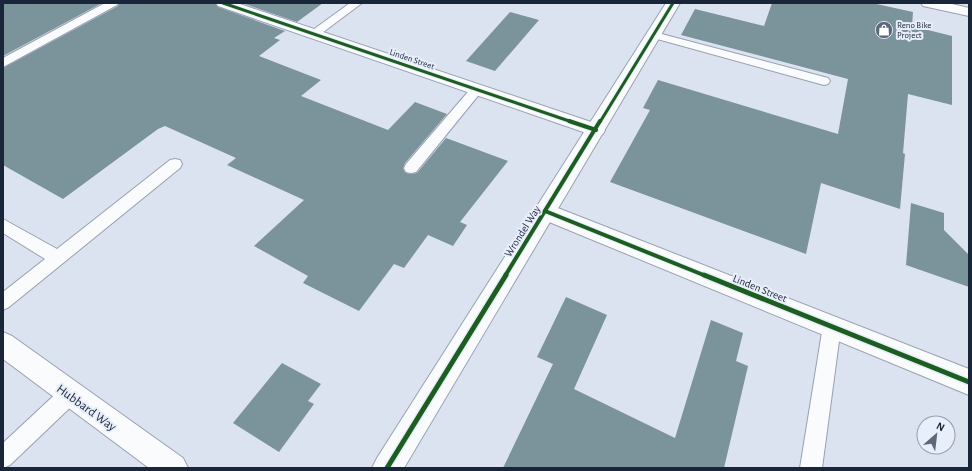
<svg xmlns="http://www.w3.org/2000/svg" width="972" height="471" font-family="'Alegreya Sans',sans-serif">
<rect width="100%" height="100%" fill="#dce3f0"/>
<g fill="#7b939a">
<polygon points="3,3 102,3 3,56"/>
<polygon points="119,3 215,3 218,7 285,31 274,38 280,40 259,56 321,80 301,96 388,130 415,102 447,114 405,163 403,169 406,173 411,174 417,173 446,138 508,161 460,222 467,225 453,246 428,235 404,268 394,264 359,311 303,283 308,276 254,246 304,200 227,165 236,158 165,126 158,129 63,199 3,165 3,68 118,6"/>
<polygon points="242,3 323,3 297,22"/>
<polygon points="772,3 872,3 913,12 912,26 952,36 952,105 908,94 903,153 905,154 900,209 821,183 806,254 610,182 650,110 643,108 658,80 838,134 848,79 681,35 695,9 764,26"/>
<polygon points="510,12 539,20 495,71 466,61"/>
<polygon points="911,203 944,213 944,230 969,255 969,287 906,265"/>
<polygon points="566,297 607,315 574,389 675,438 711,320 743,333 736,361 748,366 724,468 503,468 553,364 537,357"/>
<polygon points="282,363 321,384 308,401 314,404 279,452 233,423"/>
</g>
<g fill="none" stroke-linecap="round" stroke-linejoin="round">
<defs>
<g id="service">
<polygon points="105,3 118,3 117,5 3,67 3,58"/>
<polygon points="350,3 362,3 318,36 310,36 308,34 310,32"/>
<polygon points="654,32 828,78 830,81 828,84 824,85 650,37 648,35 650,33"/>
<polygon points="477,85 481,86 483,89 481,92 416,172 411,173 406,172 404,168 406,164 473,86"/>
<polygon points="175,159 180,160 182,164 180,168 9,307 3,310 3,292 45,259 3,233 3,219 57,249 170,160"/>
<polygon points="832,318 838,320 841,326 822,468 800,468 823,326 826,320"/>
<polygon points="70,384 77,387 80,394 77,401 10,465 3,468 3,443 63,387"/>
</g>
<g id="minor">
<polygon points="216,3 237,3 603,126 605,130 603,134 596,136 589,134 218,6"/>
<polygon points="545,203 969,369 969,395 537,217 534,211 537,205"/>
<polygon points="3,332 12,336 183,458 188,468 149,468 3,359"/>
</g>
<g id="tertiary">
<polygon points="666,3 680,3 404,468 372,468 377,458"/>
<polygon points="921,3 948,3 969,8 969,16 923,6"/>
</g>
</defs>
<use href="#service" stroke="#98a0b0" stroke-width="2"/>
<use href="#minor" stroke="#98a0b0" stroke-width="2"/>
<use href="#tertiary" stroke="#98a0b0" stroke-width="2"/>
<use href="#service" fill="#fafbfd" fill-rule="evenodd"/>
<use href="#minor" fill="#fafbfd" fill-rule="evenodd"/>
<use href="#tertiary" fill="#fafbfd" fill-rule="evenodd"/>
<defs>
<g id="cycleway-far2">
<polyline points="223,3 572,122"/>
<polyline points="600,122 673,3"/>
</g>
<g id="cycleway-far1">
<polyline points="569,121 596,130"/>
<polyline points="545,211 706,276"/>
<polyline points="505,276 600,121"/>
</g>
<g id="cycleway">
<polyline points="704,275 969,382"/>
<polyline points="387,468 506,275"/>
</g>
</defs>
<use href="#cycleway-far2" stroke="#e8eefa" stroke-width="5"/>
<use href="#cycleway-far1" stroke="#e8eefa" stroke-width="6"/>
<use href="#cycleway" stroke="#e8eefa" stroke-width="8"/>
<use href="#cycleway-far2" stroke="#1b5e20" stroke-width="3"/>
<use href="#cycleway-far1" stroke="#1b5e20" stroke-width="4"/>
<use href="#cycleway" stroke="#1b5e20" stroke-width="5"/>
</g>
<defs>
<symbol id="shop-disc" viewBox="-11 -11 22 22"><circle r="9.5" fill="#5d6879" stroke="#e8eefa"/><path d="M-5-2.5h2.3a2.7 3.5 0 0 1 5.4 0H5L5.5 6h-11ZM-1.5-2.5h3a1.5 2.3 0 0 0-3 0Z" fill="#fff"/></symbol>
</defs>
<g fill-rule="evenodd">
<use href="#shop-disc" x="874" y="20" width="20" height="20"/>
</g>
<g text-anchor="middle" stroke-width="4" stroke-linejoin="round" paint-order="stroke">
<g font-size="9" fill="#192539" stroke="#e8eefa" text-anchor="start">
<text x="897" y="28">Reno Bike<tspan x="897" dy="10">Project</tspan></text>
</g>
<g font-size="9" fill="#192539" stroke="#e8eefa">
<text transform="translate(412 59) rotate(19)" y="3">Linden Street</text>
</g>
<g font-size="11" fill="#192539" stroke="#e8eefa">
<text transform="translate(522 231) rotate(-58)" y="4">Wrondel Way</text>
<text transform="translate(760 288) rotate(22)" y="4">Linden Street</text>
</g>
<g font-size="13" fill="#192539" stroke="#e8eefa">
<text transform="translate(87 407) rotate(36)" y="5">Hubbard Way</text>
</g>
</g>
<rect width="972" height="471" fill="none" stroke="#192539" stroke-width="8"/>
<g transform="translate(936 435) rotate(28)"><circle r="19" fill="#e8eefa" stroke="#959ead"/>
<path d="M0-3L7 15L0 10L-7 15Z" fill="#5d6879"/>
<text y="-6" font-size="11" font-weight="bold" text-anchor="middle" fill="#192539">N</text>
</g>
</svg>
